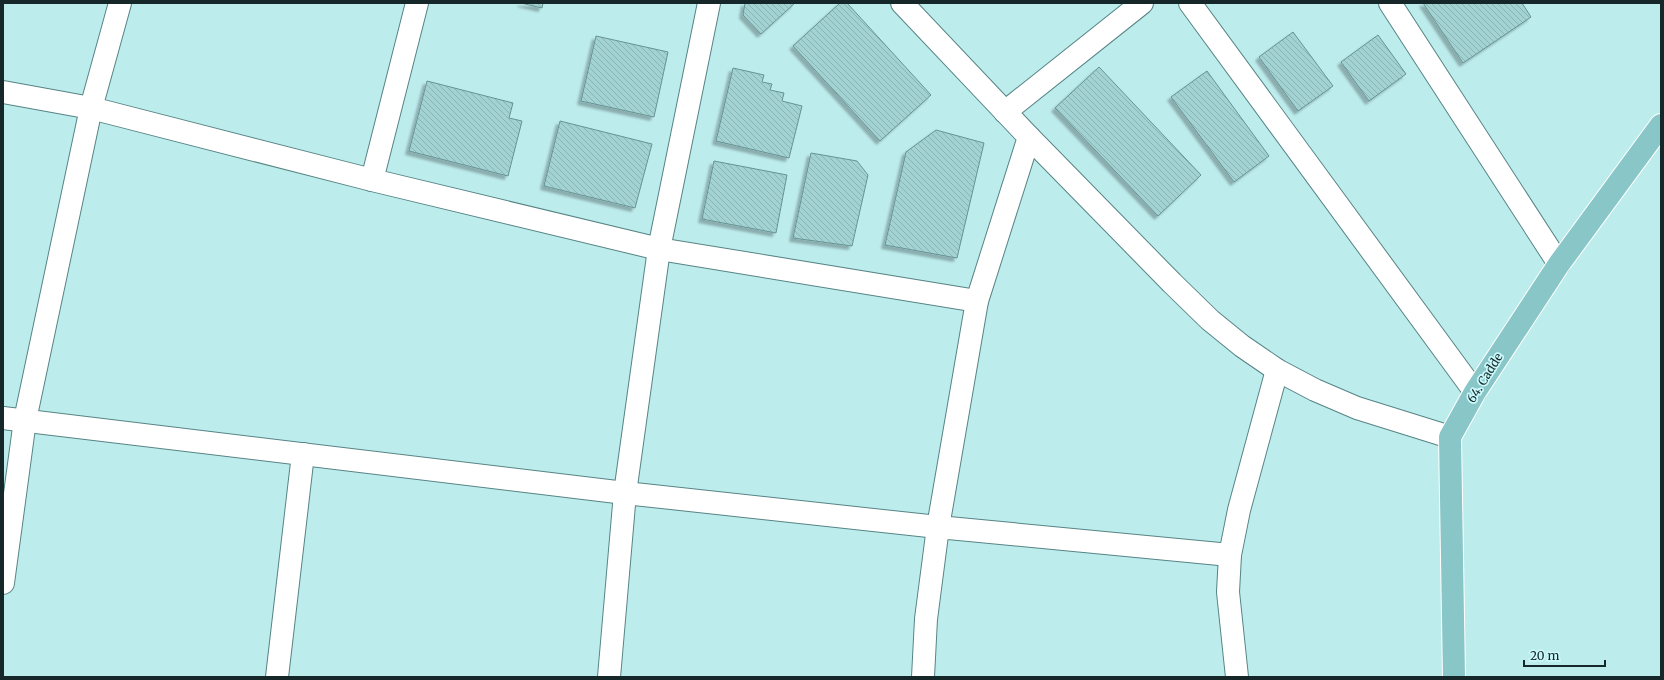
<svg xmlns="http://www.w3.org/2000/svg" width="1664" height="680" font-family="Merriweather,serif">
<defs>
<pattern id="building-back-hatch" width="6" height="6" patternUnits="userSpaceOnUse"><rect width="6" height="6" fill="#a3d2d3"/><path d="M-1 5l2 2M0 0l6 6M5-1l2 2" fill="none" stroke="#8bb4b5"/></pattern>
<filter id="shadow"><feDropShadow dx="-3.5" dy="3.5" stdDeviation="1" flood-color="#0004"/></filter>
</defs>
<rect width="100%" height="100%" fill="#bdeced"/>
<g fill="url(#building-back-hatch)" stroke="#679395" filter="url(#shadow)">
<polygon points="521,3 543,3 542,8"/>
<polygon points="745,3 795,3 761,34 743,15"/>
<polygon points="840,3 847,3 931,95 880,141 793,46"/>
<polygon points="1423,3 1522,3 1531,17 1463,63"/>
<polygon points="1293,32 1333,86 1298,111 1259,57"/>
<polygon points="1378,35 1406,74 1369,101 1341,62"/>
<polygon points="596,36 668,52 654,117 581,101"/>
<polygon points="1099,67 1201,175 1158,216 1055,108"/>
<polygon points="733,68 764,75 762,82 772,84 770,90 784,93 782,101 802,106 789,158 716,141"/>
<polygon points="1207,71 1269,156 1234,182 1171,97"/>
<polygon points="427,81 513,103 509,118 522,121 508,176 409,151"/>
<polygon points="560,121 652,144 635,208 544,186"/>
<polygon points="936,130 984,143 957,258 885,245 906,152"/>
<polygon points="811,153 857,161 868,175 852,246 793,238"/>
<polygon points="714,161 787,175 776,233 702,219"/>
</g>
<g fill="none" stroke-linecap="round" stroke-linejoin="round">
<defs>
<g id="minor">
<polyline points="1190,3 1475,392"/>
<polyline points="1390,3 1559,264"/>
<polyline points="3,92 91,108 372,180 659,249 977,301"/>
<polyline points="1005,112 1142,3"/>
<polyline points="1029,137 1172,283 1210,320 1242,346 1277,370 1315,390 1357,408 1450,437"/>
<polyline points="372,180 417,3"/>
<polyline points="3,418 625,493 938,527 977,301 1029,137 902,3"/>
<polyline points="3,583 25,420 91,108 120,3"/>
<polyline points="277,677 303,454"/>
<polyline points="609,677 625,493 659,249 709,3"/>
<polyline points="923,677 926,619 938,527 1230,555"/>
<polyline points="1237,677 1228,592 1230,555 1239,510 1277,370"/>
</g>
<polyline id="major" points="1454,677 1450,437 1475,392 1559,264 1661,125"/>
</defs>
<use href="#minor" stroke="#578485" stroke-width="24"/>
<use href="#major" stroke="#fff" stroke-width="24"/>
<use href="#minor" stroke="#fff" stroke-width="22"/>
<use href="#major" stroke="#89c6c8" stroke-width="22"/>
</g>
<g text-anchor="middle" stroke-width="3.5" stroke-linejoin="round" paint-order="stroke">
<g font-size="12" fill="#152728" stroke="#caf9fb">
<text transform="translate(1485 378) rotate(-58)" y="4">64. Cadde</text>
</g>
</g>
<rect width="1664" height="680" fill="none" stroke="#152728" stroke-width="8"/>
<path d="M1524 660v6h81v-6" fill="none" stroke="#152728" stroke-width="2"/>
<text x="1530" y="660" font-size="12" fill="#152728" stroke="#caf9fb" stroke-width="3" paint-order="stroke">20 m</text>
</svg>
